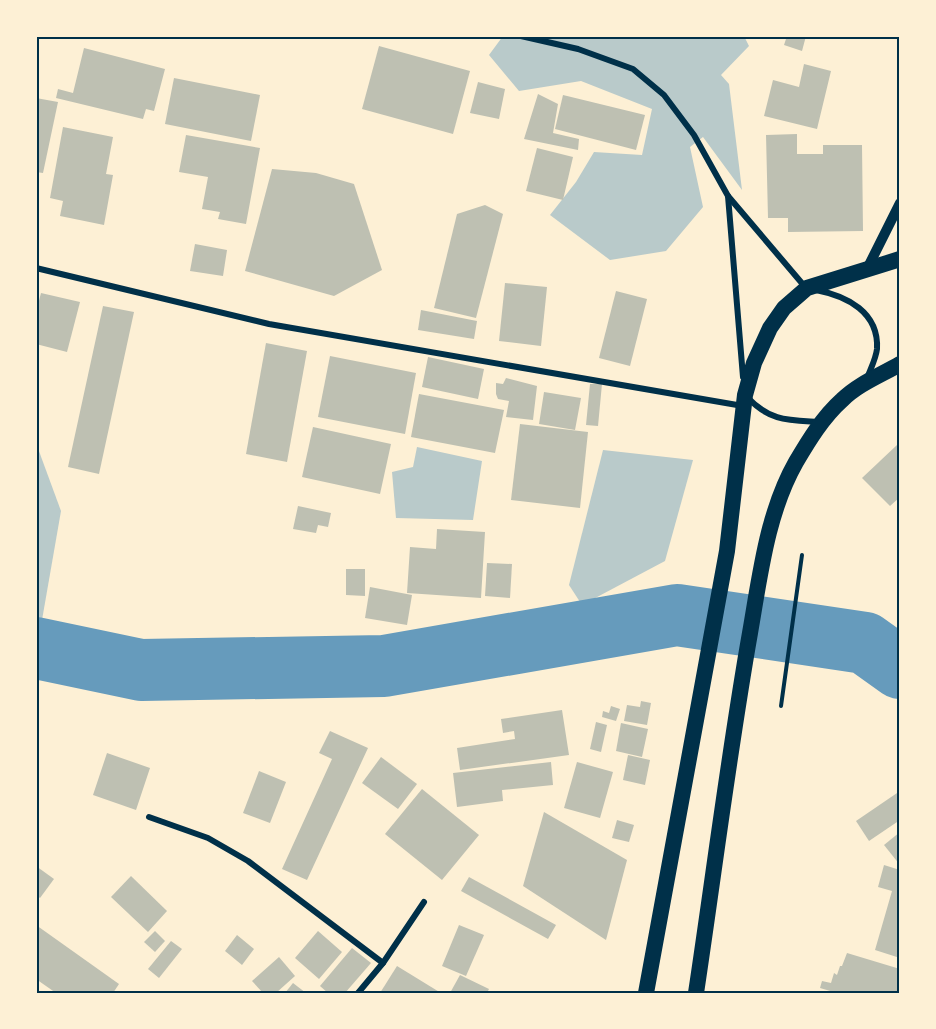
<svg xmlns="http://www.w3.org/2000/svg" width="936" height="1029" font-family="Helvetica,sans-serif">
<rect width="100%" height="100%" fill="#fdf0d5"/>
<g fill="#b9caca">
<polygon points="503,36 744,36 749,46 721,75 729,84 742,190 703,137 690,147 703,207 666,251 610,260 550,215 576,182 594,152 642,155 652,109 581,81 519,91 489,55"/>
<polygon points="36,443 61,511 42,620 36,618"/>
<polygon points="417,447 482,461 473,520 396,518 392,472 413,467"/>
<polygon points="603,450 693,460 665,561 582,605 569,585"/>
</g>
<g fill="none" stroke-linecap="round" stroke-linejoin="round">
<polyline stroke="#669bbc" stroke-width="62" points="36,648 141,670 384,666 677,615 865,643 900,668"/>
</g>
<g fill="#bec0b2">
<polygon points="787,36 806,36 802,51 784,45"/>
<polygon points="379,46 470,71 453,134 362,109"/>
<polygon points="84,48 165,69 154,111 146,109 143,119 56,98 58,89 73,93"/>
<polygon points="804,64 831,71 817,129 764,116 773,80 799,87"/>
<polygon points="174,78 260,95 251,141 165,124"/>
<polygon points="478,82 505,89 499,119 470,113"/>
<polygon points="538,94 558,104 553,133 579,139 578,150 524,139"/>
<polygon points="563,95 645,115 636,150 555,129"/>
<polygon points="36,98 58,102 43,173 36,172"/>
<polygon points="63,127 113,137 106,174 113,175 104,225 60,216 63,201 50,198"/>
<polygon points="797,134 797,154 823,154 823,145 862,145 863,231 788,232 788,218 768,218 766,135"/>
<polygon points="186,135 260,148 246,224 218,219 220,212 202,209 208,177 179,172"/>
<polygon points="537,148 573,157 563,200 526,191"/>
<polygon points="272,169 316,173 354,184 382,270 334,296 245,271"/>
<polygon points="485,205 503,214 476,318 434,308 457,214"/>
<polygon points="195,244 227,250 223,276 190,271"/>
<polygon points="505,283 547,287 541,346 499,341"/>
<polygon points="616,291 647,299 630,366 599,358"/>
<polygon points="41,293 80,302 67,352 36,344 36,312"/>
<polygon points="103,306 134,312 99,474 68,467"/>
<polygon points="421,310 477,321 474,339 418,330"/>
<polygon points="266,343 307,351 287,462 246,454"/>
<polygon points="330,356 416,373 405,434 318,417"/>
<polygon points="428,357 484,369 478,399 422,387"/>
<polygon points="506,378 537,386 533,420 506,417 509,401 498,399 496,394 496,383 503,384"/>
<polygon points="590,384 602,384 598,426 586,425"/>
<polygon points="544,392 581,398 575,430 539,424"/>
<polygon points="419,394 504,410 495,453 411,437"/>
<polygon points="520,424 588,432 580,508 511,500"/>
<polygon points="313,427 391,444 380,494 302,477"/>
<polygon points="897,445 900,449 900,497 890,506 862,478"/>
<polygon points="298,506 331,513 328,527 318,525 316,533 293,529"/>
<polygon points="437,529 485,532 481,598 407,593 410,547 436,549"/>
<polygon points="487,563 512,564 510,598 485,596"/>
<polygon points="346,569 365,569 365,596 346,595"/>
<polygon points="370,587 412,595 407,625 365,618"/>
<polygon points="641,701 651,703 647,725 624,721 627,705 640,707"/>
<polygon points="611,706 620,709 616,721 602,717 603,711 609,713"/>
<polygon points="562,710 569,755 460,770 457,748 515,739 514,731 503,733 501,719"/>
<polygon points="596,722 607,725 601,752 590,749"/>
<polygon points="621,723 648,729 642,757 616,751"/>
<polygon points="330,731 368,748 307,880 282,869 332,759 319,753"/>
<polygon points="107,753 150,768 136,810 93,795"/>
<polygon points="628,755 650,760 645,785 623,780"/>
<polygon points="381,757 417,784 398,809 362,783"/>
<polygon points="551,762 553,785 502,790 503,801 457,807 453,773"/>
<polygon points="577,762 613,772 600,818 564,808"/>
<polygon points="259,771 286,782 270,823 243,813"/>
<polygon points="422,789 479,835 442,880 385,834"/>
<polygon points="900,791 900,820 869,841 856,821"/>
<polygon points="544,812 627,860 606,940 523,886"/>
<polygon points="617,820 634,825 629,842 612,838"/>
<polygon points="900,832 900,865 884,845"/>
<polygon points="884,865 900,870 900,958 875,950 892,891 878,887"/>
<polygon points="36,866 54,879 40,898 36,895"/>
<polygon points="131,876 167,911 148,932 111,897"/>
<polygon points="469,877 556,925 548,939 461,891"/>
<polygon points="36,925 119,984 113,993 56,993 36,979"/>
<polygon points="459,925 484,935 466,976 442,966"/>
<polygon points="155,931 165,941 155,952 144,942"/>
<polygon points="318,931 342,952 319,979 295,958"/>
<polygon points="237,935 254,949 242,965 225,951"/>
<polygon points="171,941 182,949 159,978 148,969"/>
<polygon points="352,948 371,963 345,993 328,993 320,986"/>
<polygon points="847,953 900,969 900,981 897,990 900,993 837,993 820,988 822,981 831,983 834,973 837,975 840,966 842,966"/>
<polygon points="279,957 295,976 276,993 263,993 252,981"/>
<polygon points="397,966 441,993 380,993"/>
<polygon points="460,975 489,989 487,993 450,993"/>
<polygon points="293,983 306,993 285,993"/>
</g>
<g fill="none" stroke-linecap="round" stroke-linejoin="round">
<polyline stroke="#003049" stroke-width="4" points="781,706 802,555"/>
<g stroke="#003049" stroke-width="6">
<polyline points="521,36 578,49 633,69 664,95 694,135 728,196 806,288"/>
<polyline points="728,196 743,377"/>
<polyline points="36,268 269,324 743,406"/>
<path d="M816,290C847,296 879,312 877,349C876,358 871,368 868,376"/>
<path d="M748,398C770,421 788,420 818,422"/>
<polyline points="149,817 208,838 248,861 383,963"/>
<polyline points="358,993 383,963 424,902"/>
</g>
<polyline stroke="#003049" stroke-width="10" points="866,271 900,203"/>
<g stroke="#003049" stroke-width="16">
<polyline points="646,993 727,551 745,395 754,363 770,328 784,308 807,288 900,259"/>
<path d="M696,993C714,873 729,752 750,633C760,576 767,513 796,462C809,440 823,417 842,400C858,384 881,375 900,364"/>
</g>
</g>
<rect width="936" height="1029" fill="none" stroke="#fdf0d5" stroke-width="75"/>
<rect x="38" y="38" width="860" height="954" fill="none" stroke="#003049" stroke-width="2"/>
</svg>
